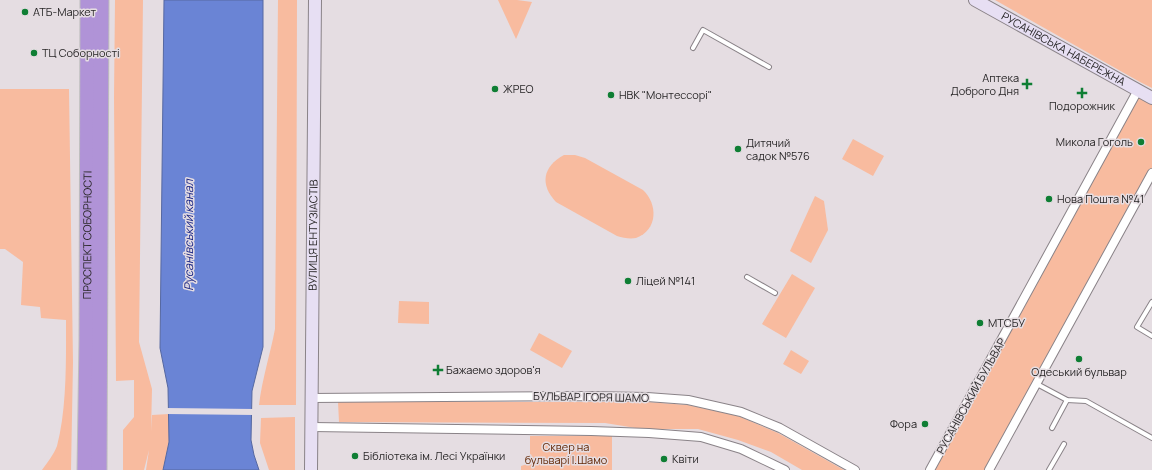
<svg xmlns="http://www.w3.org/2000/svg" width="1152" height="470" font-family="Manrope,sans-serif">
<rect width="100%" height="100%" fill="#e5dde2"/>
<g fill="#f8bb9f">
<polygon points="115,0 143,0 139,342 152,389 151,431 152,415 169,414 169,443 163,470 146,470 149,450 144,470 123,470 123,430 134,417 134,380 116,381 114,97"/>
<path d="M278,0H297L296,405H259C262,379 270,355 275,329Z"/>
<polygon points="498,0 517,0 532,2 516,39"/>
<polygon points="995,0 1152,0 1152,88 1140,82"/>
<path d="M0,89H69L73,362L71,470H42C47,463 54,454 57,446C67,408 66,359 66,320L41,318L40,307L21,305L23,262L5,249H0Z"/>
<polygon points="1138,90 1152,98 1152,173 989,470 931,470"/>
<polygon points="853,139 884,156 873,176 842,159"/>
<path d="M564,155H575L585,158L643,190C658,204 658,230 636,238C630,239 623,238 617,236L556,202C540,185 542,167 564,155Z"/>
<polygon points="815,196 824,201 828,230 811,263 790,251"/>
<polygon points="792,274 815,288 786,338 762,324"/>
<polygon points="399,301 429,302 429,324 398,323"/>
<polygon points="539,333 572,351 562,368 530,350"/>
<polygon points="791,350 809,361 801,374 783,364"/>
<polygon points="338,402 647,402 688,405 738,416 778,433 844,470 802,470 771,452 738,440 698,429 642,429 605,423 339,422"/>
<polygon points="295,417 295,470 269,470 260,443 261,418"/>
<polygon points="530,436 612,436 612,470 521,470 521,466 530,463"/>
</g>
<polygon fill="#6a84d5" stroke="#5668a1" points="164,0 263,0 263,347 252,391 251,440 254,455 259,470 163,470 169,442 168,388 160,348"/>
<polygon fill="#e5dde2" points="166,408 254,409 254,415 167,414"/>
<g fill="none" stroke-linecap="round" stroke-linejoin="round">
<defs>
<g id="lane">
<polyline points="693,48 703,30 769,67"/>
<polyline points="747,277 775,293"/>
<polyline points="1152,302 1137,327 1152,336"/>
<polyline points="1037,384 1067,400 1086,401 1152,438"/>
<polyline points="1052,428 1067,400"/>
<polyline points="1049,470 1064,444"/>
</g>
<g id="street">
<polyline points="311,398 589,396 647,397 688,400 741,412 780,428 855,470"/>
<polyline points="312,427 591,431 649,433 701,437 741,449 785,470"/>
<polyline points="930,470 1138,90"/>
<polyline points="989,470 1152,173"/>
</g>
<g id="secondary">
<path id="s1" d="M975,0L1152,98"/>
<path id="s2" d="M311,470L315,0"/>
</g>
<g id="highway">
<path id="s3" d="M85,470L87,340L88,0"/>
<polyline points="99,470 101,0"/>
</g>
</defs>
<use href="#lane" stroke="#8a8388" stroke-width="6"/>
<use href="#street" stroke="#8a8388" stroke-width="10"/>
<use href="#secondary" stroke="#8a8388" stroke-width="14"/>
<use href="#highway" stroke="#bebebe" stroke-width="17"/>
<use href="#lane" stroke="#fff" stroke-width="4"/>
<use href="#street" stroke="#fff" stroke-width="8"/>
<use href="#secondary" stroke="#e7dff3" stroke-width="12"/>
<use href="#highway" stroke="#b093d7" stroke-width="15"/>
</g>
<g fill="#0f7e34" stroke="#e5dde2" stroke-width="1.5">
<circle cx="25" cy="12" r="4"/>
<circle cx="34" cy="53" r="4"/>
<path d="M1025 78h4v4h4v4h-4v4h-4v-4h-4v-4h4z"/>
<circle cx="495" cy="89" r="4"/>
<path d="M1080 87h4v4h4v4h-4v4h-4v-4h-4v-4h4z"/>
<circle cx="611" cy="95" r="4"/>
<circle cx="1141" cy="142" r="4"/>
<circle cx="738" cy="149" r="4"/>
<circle cx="1049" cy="199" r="4"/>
<circle cx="628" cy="281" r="4"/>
<circle cx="980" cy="323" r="4"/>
<circle cx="1079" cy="359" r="4"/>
<path d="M436 364h4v4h4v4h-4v4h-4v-4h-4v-4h4z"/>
<circle cx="925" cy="424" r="4"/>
<circle cx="355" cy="456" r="4"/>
<circle cx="664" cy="459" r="4"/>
</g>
<g text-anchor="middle" stroke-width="3" stroke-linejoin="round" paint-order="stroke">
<g font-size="11" fill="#282627" stroke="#e5dde2" text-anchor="start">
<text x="33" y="16">АТБ-Маркет</text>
<text x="42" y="57">ТЦ Соборності</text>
<text x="1019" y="82" text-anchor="end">Аптека<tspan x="1019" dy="13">Доброго Дня</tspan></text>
<text x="503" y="93">ЖРЕО</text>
<text x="619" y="99">НВК "Монтессорі"</text>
<text x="1082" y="110" text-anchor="middle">Подорожник</text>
<text x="1133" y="146" text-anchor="end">Микола Гоголь</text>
<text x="746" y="147">Дитячий<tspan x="746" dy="13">садок №576</tspan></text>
<text x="1057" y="203">Нова Пошта №41</text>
<text x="636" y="285">Ліцей №141</text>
<text x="988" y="327">МТСБУ</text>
<text x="446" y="374">Бажаемо здоров'я</text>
<text x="1079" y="376" text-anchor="middle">Одеський бульвар</text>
<text x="917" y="428" text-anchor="end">Фора</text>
<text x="363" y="460">Бібліотека ім. Лесі Українки</text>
<text x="672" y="463">Квіти</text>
</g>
<g font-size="11" fill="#282627" stroke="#e5dde2">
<text dy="4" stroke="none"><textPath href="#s1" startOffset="101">РУСАНІВСЬКА НАБЕРЕЖНА</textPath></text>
<text dy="4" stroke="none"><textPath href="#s3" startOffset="235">ПРОСПЕКТ СОБОРНОСТІ</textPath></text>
<text dy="4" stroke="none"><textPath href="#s2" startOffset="235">ВУЛИЦЯ ЕНТУЗІАСТІВ</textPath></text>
<text transform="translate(971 396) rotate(-61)" y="4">РУСАНІВСЬКИЙ БУЛЬВАР</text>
<text transform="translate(591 397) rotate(1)" y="4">БУЛЬВАР ІГОРЯ ШАМО</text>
</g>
<g font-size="11" fill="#622806" stroke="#e5dde2">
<text x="566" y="451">Сквер на<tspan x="566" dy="13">бульварі І.Шамо</tspan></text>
</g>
<g font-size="12" font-style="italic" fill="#1a2685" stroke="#e5dde2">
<text transform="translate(189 235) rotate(-90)" y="4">Русанівський канал</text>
</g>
</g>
</svg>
